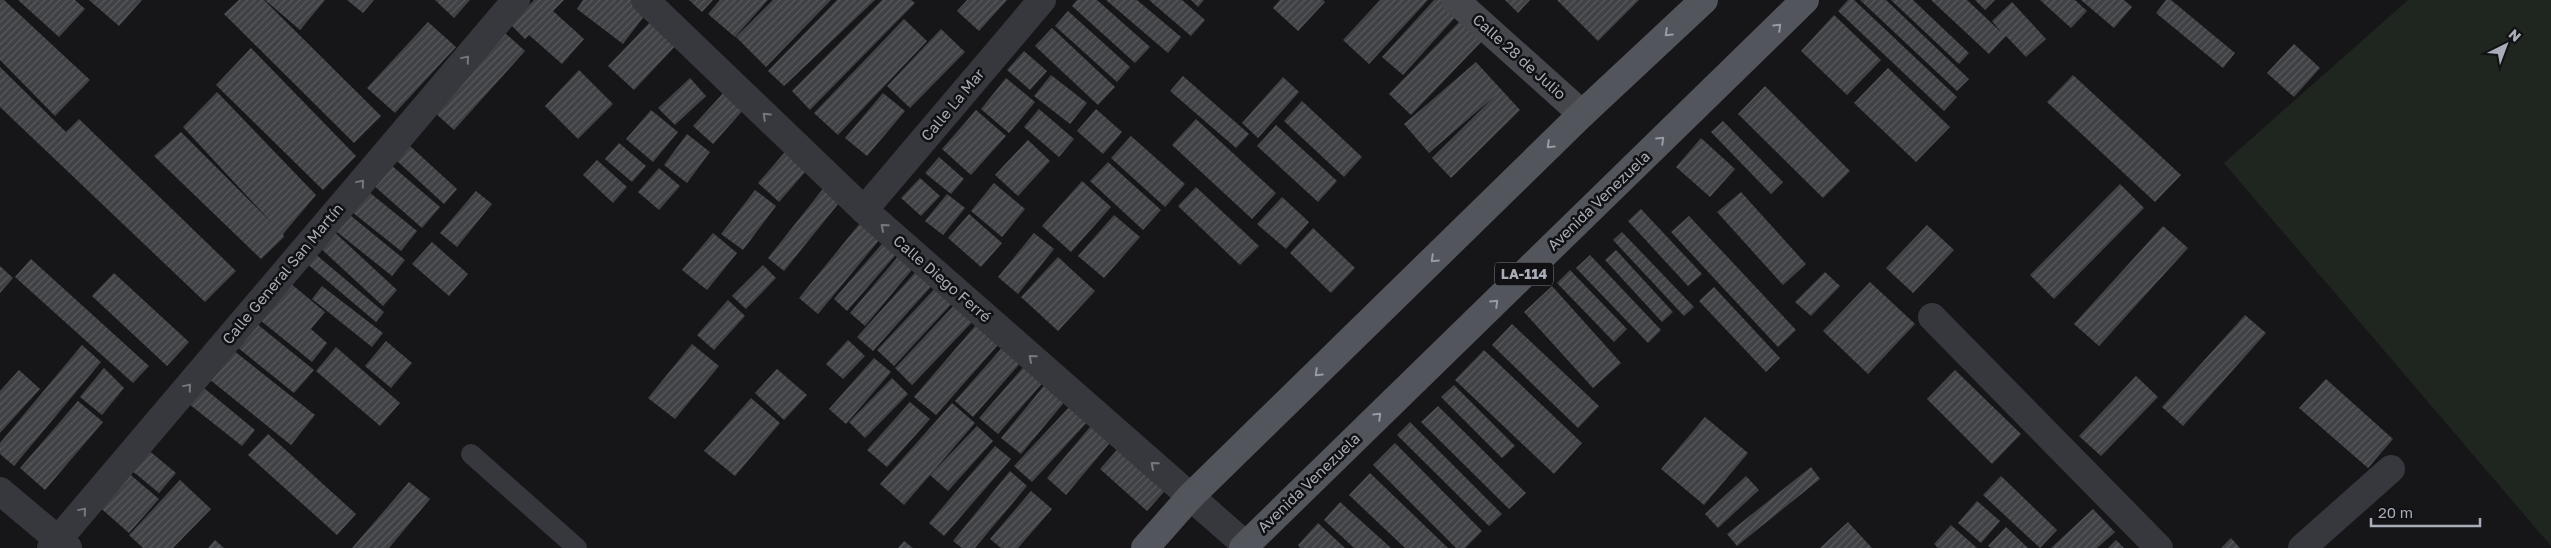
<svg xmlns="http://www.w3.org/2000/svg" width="2551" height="548" font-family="'Golos Text',sans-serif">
<defs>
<pattern id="building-hatch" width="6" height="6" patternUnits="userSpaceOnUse" patternTransform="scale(1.25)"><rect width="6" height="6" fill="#404145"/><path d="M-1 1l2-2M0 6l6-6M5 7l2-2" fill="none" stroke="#595a5e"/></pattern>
</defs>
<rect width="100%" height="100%" fill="#161618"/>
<polygon fill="#1e261f" points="2408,0 2551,0 2551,546 2224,163"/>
<g fill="url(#building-hatch)">
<polygon points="0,0 4,0 90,80 55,116 0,60"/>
<polygon points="18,0 75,0 85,9 59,37"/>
<polygon points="89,0 142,0 119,26"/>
<polygon points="239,0 264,0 381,116 354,143 224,14"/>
<polygon points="265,0 325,0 300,30"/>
<polygon points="347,0 374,0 363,13"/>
<polygon points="435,0 470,0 454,18"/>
<polygon points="534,0 564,0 553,11 584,39 562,64 529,35 525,39 511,25"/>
<polygon points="583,0 642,0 651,7 623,44 577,9"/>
<polygon points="689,0 713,0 702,12"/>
<polygon points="720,0 768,0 735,37 708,14"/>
<polygon points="773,0 831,0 766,67 736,37"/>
<polygon points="837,0 875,0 784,86 768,71"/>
<polygon points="882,0 911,0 915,3 810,110 792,91"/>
<polygon points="967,0 1007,0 979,31 957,11"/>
<polygon points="1077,0 1097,0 1150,47 1135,63 1072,6"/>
<polygon points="1106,0 1137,0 1181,37 1168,53"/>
<polygon points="1149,0 1182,0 1205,20 1191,36"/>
<polygon points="1191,0 1204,0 1198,7"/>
<polygon points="1280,0 1323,0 1325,2 1298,31 1273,8"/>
<polygon points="1380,0 1428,0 1369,64 1343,40"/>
<polygon points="1434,0 1446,0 1460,12 1403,75 1382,57"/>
<polygon points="1505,0 1530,0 1518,13"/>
<polygon points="1557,0 1639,0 1598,41"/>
<polygon points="1848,0 1854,0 1957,97 1944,111 1838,11"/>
<polygon points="1860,0 1886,0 1969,79 1957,91"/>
<polygon points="1891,0 1913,0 1969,53 1959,64"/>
<polygon points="1931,0 1967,0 2001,32 1992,21 2012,2 2046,39 2026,57 2006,36 1989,54"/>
<polygon points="1975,0 1995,0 1985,10"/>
<polygon points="2040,0 2075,0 2087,11 2071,28"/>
<polygon points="2081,0 2124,0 2132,7 2114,28"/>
<polygon points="2166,0 2171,0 2235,53 2223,68 2156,13"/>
<polygon points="1068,11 1130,67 1117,82 1055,26"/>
<polygon points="1834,15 1881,60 1847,95 1801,51"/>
<polygon points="655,17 680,41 634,90 608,66"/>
<polygon points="1463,18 1484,39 1411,115 1389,94"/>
<polygon points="904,19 927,41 838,135 814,113"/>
<polygon points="428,22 456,47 395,113 367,88"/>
<polygon points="1052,28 1115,87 1098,105 1035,46"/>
<polygon points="941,29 965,52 910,108 887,86"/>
<polygon points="504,32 525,51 454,130 433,111"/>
<polygon points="2294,44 2320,68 2294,97 2267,73"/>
<polygon points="251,48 356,156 323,190 216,85"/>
<polygon points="1024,51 1047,71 1030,90 1007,70"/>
<polygon points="1476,62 1520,110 1451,178 1432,158 1496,95 1429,153 1404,124"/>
<polygon points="0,67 66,132 79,119 236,271 205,302 0,107"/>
<polygon points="1888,68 1950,127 1916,162 1854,103"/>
<polygon points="579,70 613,104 578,139 545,106"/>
<polygon points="1051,75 1087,103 1070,124 1034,96"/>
<polygon points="2073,75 2181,175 2155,202 2047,102"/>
<polygon points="1183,76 1249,134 1236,148 1170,91"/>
<polygon points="1283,77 1299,92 1258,138 1242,123"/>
<polygon points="690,78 706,96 675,125 658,108"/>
<polygon points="1006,78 1035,102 1009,133 981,109"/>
<polygon points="1765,86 1850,171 1823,198 1738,114"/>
<polygon points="726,90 745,108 713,144 693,126"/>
<polygon points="217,92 316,195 283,234 284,237 261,259 154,156 181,132 272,223 183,127"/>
<polygon points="883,93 905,111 867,156 845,138"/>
<polygon points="1302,101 1362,157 1344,177 1284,121"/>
<polygon points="1039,109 1074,139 1059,157 1024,127"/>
<polygon points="1096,109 1122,132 1103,154 1077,131"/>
<polygon points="651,110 678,132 653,162 626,139"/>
<polygon points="976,110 1006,136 971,175 942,149"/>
<polygon points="1196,119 1276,193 1252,219 1172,145"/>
<polygon points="1723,121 1783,182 1771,194 1711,132"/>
<polygon points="1276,125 1337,181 1318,202 1257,146"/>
<polygon points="687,134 710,152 687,183 664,165"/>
<polygon points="1131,136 1185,184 1165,207 1111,158"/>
<polygon points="1701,138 1735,169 1710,197 1676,167"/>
<polygon points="1028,140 1050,161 1018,196 995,175"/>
<polygon points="619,143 646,166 632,182 605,159"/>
<polygon points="410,146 457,189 444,204 396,160"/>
<polygon points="790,146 812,164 779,202 758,183"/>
<polygon points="939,157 964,179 951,194 925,173"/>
<polygon points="597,160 627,187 613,203 583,175"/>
<polygon points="1108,162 1161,210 1143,230 1090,181"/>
<polygon points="391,165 440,207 422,228 373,185"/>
<polygon points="659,168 680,186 659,210 638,192"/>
<polygon points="920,178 940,196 921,216 901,198"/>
<polygon points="1082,181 1111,207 1071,252 1042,226"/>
<polygon points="994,183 1025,209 1002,237 971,211"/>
<polygon points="2120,184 2144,208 2054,299 2030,275"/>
<polygon points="826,185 843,198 784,271 768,258"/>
<polygon points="1196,187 1259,246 1240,265 1178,206"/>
<polygon points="755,190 776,206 743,250 721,234"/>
<polygon points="476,191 492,204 457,247 440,233"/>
<polygon points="369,192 417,231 401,251 352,212"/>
<polygon points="1741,192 1806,264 1783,285 1717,212"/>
<polygon points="947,194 965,208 943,235 925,221"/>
<polygon points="1282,197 1309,222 1286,249 1257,224"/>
<polygon points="1641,209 1702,274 1688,286 1628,221"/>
<polygon points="969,214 1002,243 981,267 948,238"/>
<polygon points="350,215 405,260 392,276 337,232"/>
<polygon points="1114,215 1140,237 1104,278 1078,256"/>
<polygon points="1689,216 1796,330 1778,347 1671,232"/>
<polygon points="865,217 885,233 818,314 799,298"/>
<polygon points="1927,225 1954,250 1913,293 1886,268"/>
<polygon points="2163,226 2188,248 2099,346 2074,324"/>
<polygon points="330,228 397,290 383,306 316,244"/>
<polygon points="1313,228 1355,268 1331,293 1290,253"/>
<polygon points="1622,232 1694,307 1684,316 1613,240"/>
<polygon points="713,233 737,253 707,290 682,270"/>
<polygon points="1034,233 1054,249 1018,294 998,277"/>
<polygon points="887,238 900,250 847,311 834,299"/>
<polygon points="432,242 468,274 449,296 412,264"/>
<polygon points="1616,250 1673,312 1662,322 1605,260"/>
<polygon points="313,252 384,312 376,322 305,262"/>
<polygon points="901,253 916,265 865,326 850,313"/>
<polygon points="1590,255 1661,330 1648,343 1576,268"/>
<polygon points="1058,257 1095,291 1058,331 1021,297"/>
<polygon points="31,259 149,366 133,383 15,277"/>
<polygon points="763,265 776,278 746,309 732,296"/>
<polygon points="0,266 13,278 0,293"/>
<polygon points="921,266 937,280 873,351 857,337"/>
<polygon points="1570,270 1627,329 1614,342 1557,283"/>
<polygon points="1825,272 1840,286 1811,316 1795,302"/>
<polygon points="114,273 189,342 167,366 92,296"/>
<polygon points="1870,282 1915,324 1868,374 1823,331"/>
<polygon points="290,283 325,312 311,329 327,343 312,362 260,320"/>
<polygon points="940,283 957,298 894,366 877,350"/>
<polygon points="322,286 383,333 372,347 312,299"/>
<polygon points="1552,286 1621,363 1593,388 1524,312"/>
<polygon points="1714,287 1780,358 1766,372 1699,301"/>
<polygon points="728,300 745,316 714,350 697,335"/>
<polygon points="959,300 977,317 912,385 895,368"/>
<polygon points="2245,315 2266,333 2183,426 2162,407"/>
<polygon points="982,318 1005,337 936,415 914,397"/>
<polygon points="257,324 314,370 294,393 237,347"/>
<polygon points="1512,324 1599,406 1578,428 1492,345"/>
<polygon points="848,340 865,356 843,379 826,364"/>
<polygon points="386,341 412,363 391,388 365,366"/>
<polygon points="1006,343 1024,359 973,417 955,401"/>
<polygon points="692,344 719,366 675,419 648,398"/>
<polygon points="82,345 101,362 14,466 0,454 0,443"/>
<polygon points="336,347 400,403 380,426 316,371"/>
<polygon points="233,350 315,415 291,445 209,379"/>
<polygon points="1484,350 1582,443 1554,474 1455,380"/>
<polygon points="874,358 891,372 846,424 829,409"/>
<polygon points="1027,363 1046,379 998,434 979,418"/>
<polygon points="104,368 124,388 102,415 80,397"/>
<polygon points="777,369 807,395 784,420 755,393"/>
<polygon points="19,370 40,389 0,433 0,391"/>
<polygon points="1955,370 2021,434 1992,464 1927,399"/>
<polygon points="2136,376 2158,397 2101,456 2079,436"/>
<polygon points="892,378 908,394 865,438 849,422"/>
<polygon points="2326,379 2393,439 2368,468 2299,408"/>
<polygon points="1047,382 1067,399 1021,454 1001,438"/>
<polygon points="198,383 255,430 242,446 184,400"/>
<polygon points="1454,385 1515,446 1502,458 1441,397"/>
<polygon points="751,398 780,423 735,476 704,451"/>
<polygon points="78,401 103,422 45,490 20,468"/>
<polygon points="910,402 930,419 887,467 867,450"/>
<polygon points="952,403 975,423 904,505 880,484"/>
<polygon points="1073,403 1090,419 1032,482 1014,466"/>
<polygon points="1438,406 1526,493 1509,509 1421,422"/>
<polygon points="1705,417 1748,453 1704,505 1661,469"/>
<polygon points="1095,421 1114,438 1066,495 1047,478"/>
<polygon points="1410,422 1502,514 1489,526 1397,435"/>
<polygon points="977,426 993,441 948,491 930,475"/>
<polygon points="268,434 356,514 337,535 248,455"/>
<polygon points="1123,443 1170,485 1147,511 1100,469"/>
<polygon points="1395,443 1482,531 1465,548 1456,548 1373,465"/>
<polygon points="141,444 176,473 159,493 124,464"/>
<polygon points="995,446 1011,459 944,536 929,523"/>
<polygon points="1811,467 1820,479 1737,546 1727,534"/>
<polygon points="126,471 159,499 129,533 97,505"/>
<polygon points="1010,471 1027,486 975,548 962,548 953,541"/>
<polygon points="1370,473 1448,548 1405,548 1349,495"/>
<polygon points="1746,476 1759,490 1718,528 1705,514"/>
<polygon points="2001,476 2057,530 2040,548 1983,495"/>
<polygon points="180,480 211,509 173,548 143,548 129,535"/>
<polygon points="409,482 430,499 389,548 352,548"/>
<polygon points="1031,491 1052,509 1018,548 1001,548 990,539"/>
<polygon points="1977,501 2000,521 1981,543 1958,523"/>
<polygon points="1340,502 1391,548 1354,548 1324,520"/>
<polygon points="2093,509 2115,532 2097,548 2051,548"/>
<polygon points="1848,522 1872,548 1820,548"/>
<polygon points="1318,523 1345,548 1300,548 1298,545"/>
<polygon points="1951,525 1977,548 1938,548 1934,544"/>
<polygon points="2006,527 2028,548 1991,548 1988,546"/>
<polygon points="2231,538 2240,548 2221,548"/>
<polygon points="215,540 224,548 208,548"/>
<polygon points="2116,540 2124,548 2108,548"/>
<polygon points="904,541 913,548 898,548"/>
</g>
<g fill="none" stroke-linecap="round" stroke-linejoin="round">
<polyline stroke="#37383d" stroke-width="20" points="471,454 577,548"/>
<g stroke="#37383d" stroke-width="28">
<polyline points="645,0 864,210 1249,548"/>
<polyline points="864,210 1042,0"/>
<polyline points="1932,317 2159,548"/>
<polyline points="0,491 68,548"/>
<polyline points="51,548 516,0"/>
<polyline points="2302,548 2391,469"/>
</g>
<polyline stroke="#45474d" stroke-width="28" points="1455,0 1582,114"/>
<g stroke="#53555c" stroke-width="28">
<polyline points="1145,548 1190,497 1582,114 1704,0"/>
<polyline points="1243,548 1805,0"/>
</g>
</g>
<defs><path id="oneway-chevron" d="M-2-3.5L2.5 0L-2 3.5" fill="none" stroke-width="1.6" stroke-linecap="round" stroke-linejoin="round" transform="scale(1.25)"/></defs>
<g stroke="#979ba6">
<use href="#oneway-chevron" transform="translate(1778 27) rotate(-44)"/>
<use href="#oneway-chevron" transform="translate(1668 33) rotate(137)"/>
<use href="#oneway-chevron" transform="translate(1661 140) rotate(-44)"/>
<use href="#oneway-chevron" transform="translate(1550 145) rotate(136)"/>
<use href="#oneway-chevron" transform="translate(1434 259) rotate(136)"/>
<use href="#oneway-chevron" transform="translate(1495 303) rotate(-44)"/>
<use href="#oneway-chevron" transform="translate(1318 373) rotate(136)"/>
<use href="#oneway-chevron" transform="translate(1378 416) rotate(-44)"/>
</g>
<g stroke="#757881">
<use href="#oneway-chevron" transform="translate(466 59) rotate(-50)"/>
<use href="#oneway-chevron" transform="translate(766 116) rotate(-136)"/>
<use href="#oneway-chevron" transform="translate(361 183) rotate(-50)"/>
<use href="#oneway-chevron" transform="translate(884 227) rotate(-139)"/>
<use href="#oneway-chevron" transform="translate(1032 358) rotate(-139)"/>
<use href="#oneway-chevron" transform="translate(188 387) rotate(-50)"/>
<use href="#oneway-chevron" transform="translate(1154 465) rotate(-139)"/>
<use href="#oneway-chevron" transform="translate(83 511) rotate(-50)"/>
</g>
<g text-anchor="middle" stroke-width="5" stroke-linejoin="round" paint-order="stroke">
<rect fill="#111113" stroke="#7b7e86" stroke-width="1" x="1495" y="262.5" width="58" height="23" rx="4"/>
<g font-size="14" font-weight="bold" fill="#a8adb8">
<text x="1524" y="279">LA-114</text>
</g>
<g font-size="15" fill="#a8adb8" stroke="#111113">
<text transform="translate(1519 57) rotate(42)" y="5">Calle 28 de Julio</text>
<text transform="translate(953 105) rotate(-50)" y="5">Calle La Mar</text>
<text transform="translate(1599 201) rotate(-44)" y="5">Avenida Venezuela</text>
<text transform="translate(283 274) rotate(-50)" y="5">Calle General San Martín</text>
<text transform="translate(942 279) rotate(41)" y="5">Calle Diego Ferré</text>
<text transform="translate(1309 483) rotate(-44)" y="5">Avenida Venezuela</text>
</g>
</g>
<g transform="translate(2506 45) rotate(42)" stroke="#111113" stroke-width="4" paint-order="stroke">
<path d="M0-4L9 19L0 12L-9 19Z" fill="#a8adb8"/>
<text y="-8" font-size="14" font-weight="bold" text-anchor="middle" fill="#a8adb8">N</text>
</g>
<path d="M2371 518v8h109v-8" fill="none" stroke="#a8adb8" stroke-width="2.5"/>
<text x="2378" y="518" font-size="15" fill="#a8adb8" stroke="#111113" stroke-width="4" paint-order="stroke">20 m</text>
</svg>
